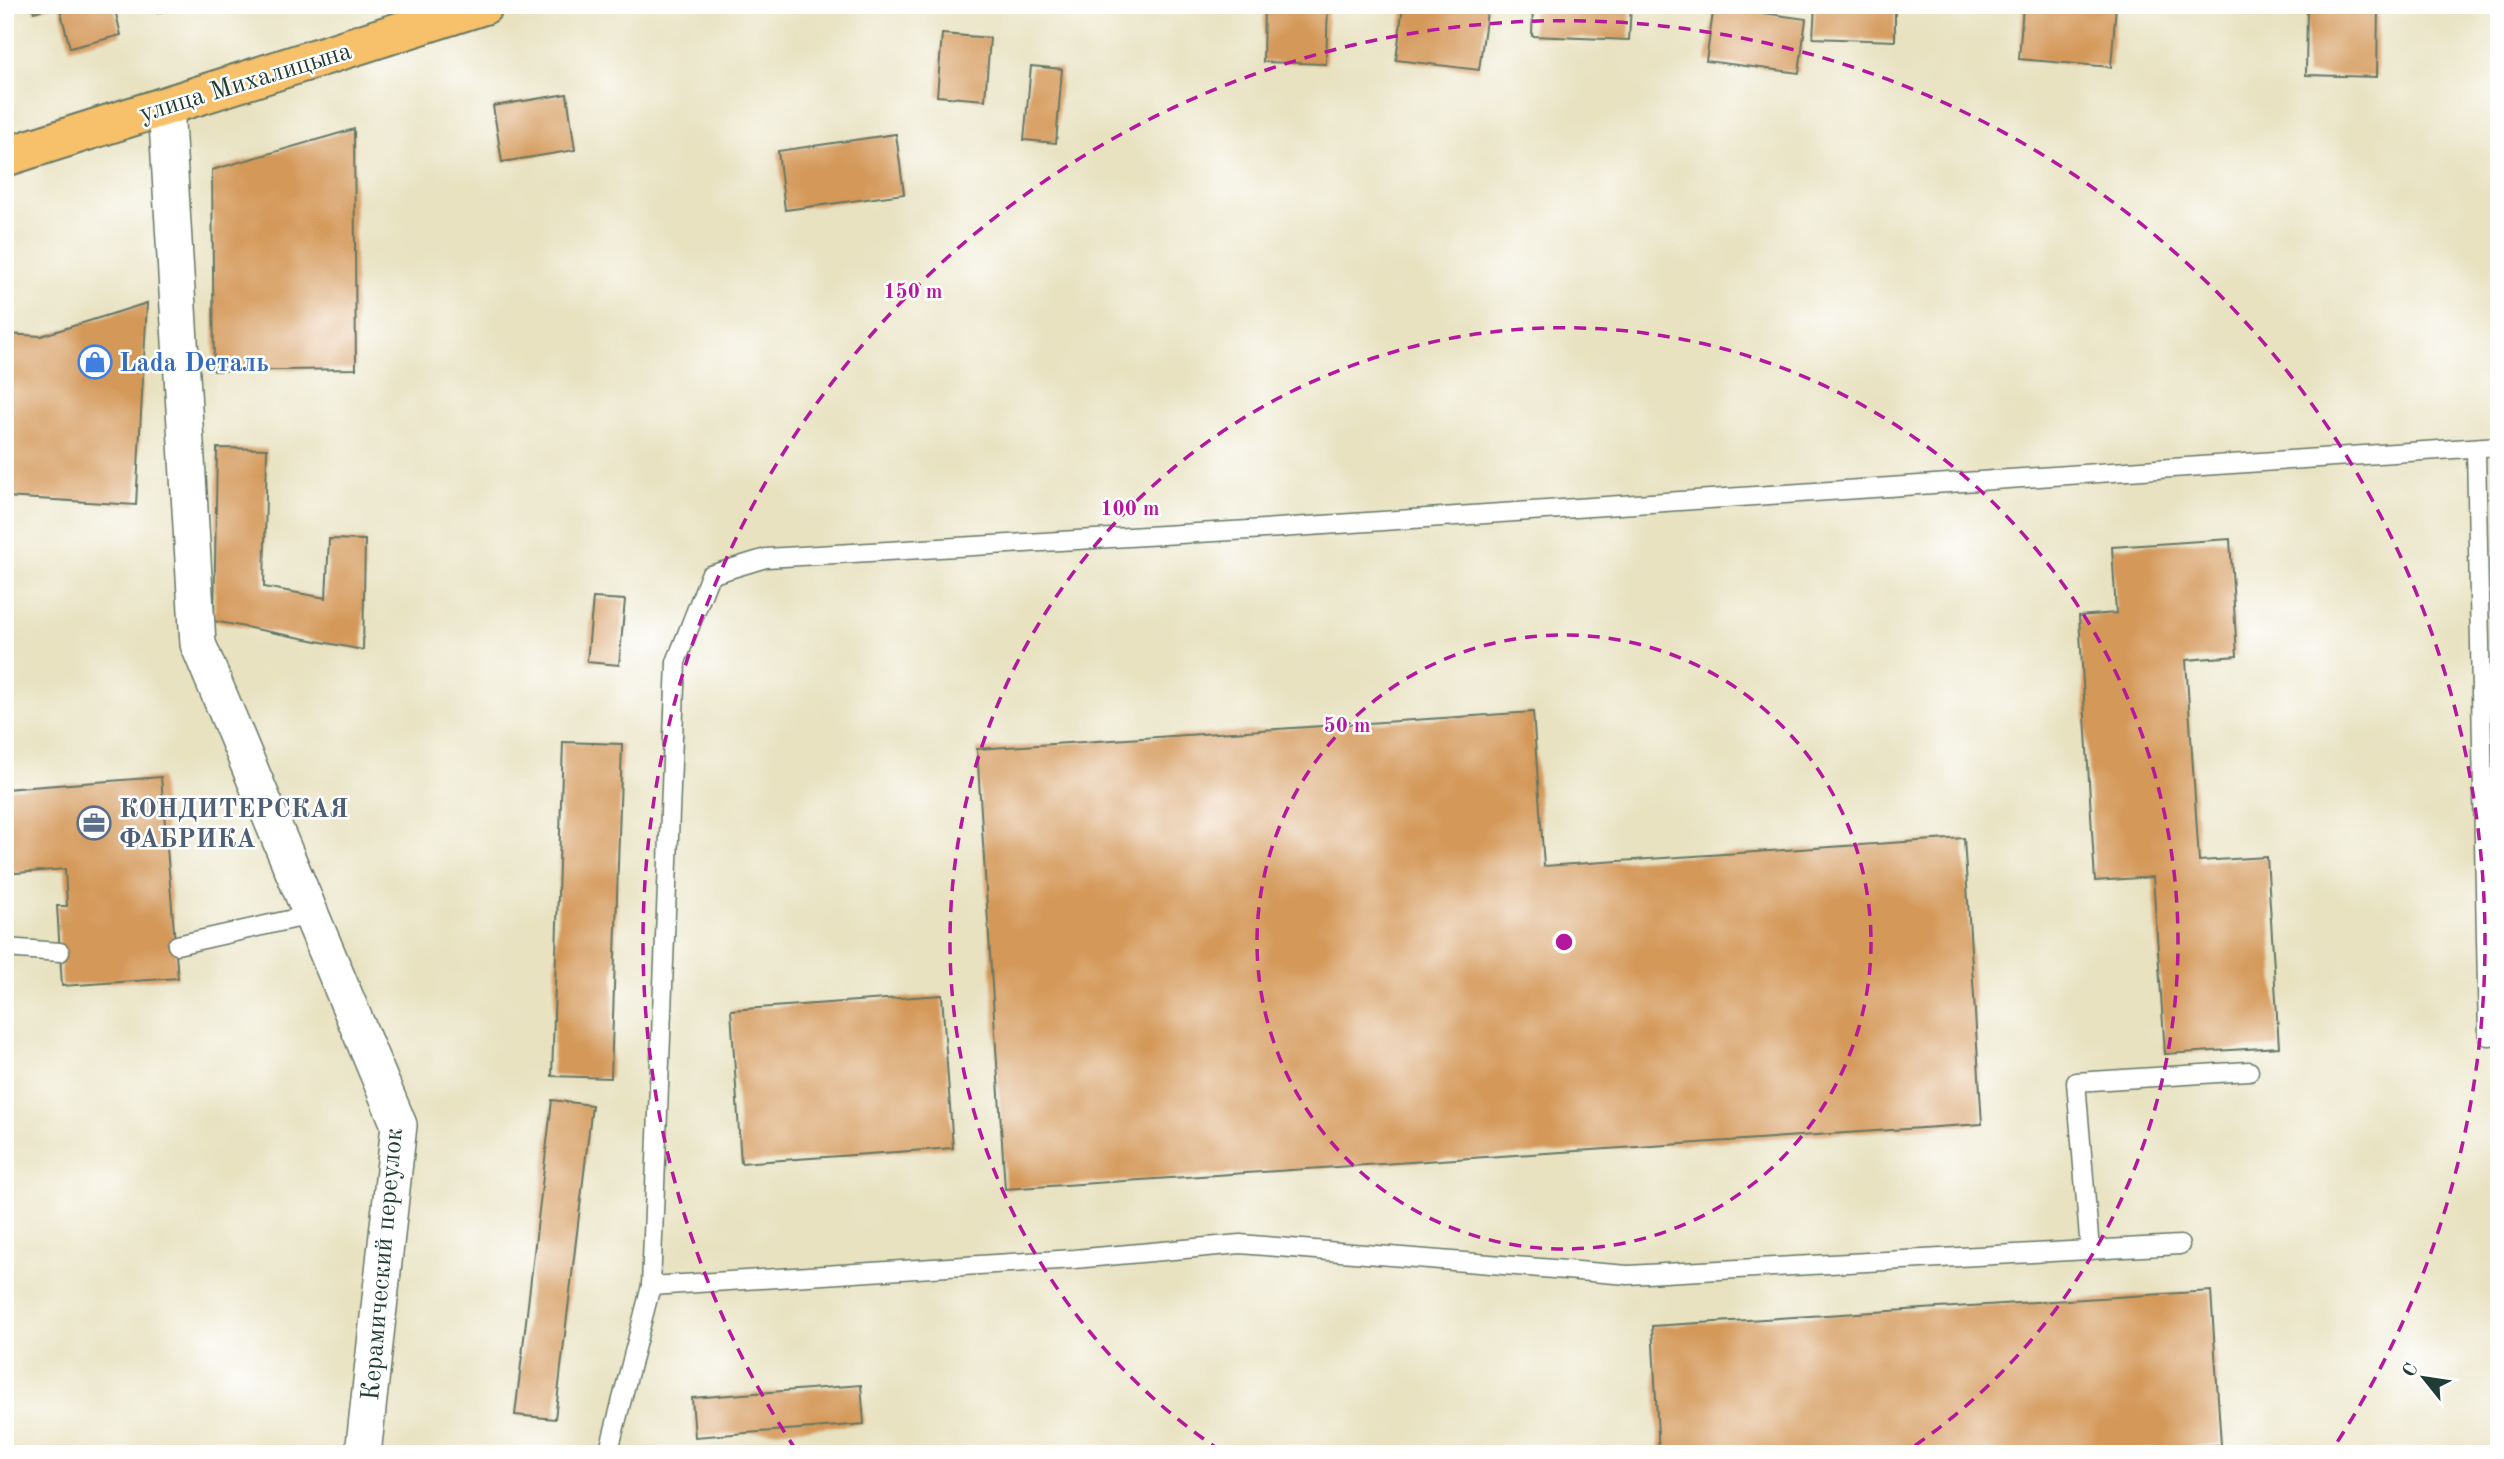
<svg xmlns="http://www.w3.org/2000/svg" width="2504" height="1459" font-family="'Old Standard TT',serif">
<rect width="100%" height="100%" fill="#fff"/>
<filter id="ink" filterUnits="userSpaceOnUse"><feTurbulence type="fractalNoise" baseFrequency=".0143" numOctaves="2"/><feDisplacementMap in="SourceGraphic" scale="14" xChannelSelector="R" yChannelSelector="G"/><feConvolveMatrix kernelMatrix="1 2 1 2 8 2 1 2 1" color-interpolation-filters="sRGB"/></filter>
<filter id="wash" filterUnits="userSpaceOnUse"><feTurbulence type="fractalNoise" baseFrequency=".00686" numOctaves="4" result="noise"/><feDisplacementMap in="SourceGraphic" scale="28" xChannelSelector="R" yChannelSelector="G"/><feGaussianBlur stdDeviation="1.57" result="paint"/><feColorMatrix in="noise" values="0 0 0 0 0 0 0 0 0 0 0 0 0 0 0 0 0 1.4 0 .05"/><feComposite in="paint" operator="in"/></filter>
<g filter="url(#wash)">
<rect width="100%" height="100%" fill="#e8e2c1"/>
<g id="blocks">
<g fill="#d49859">
<polygon points="32,5 54,5 54,6 34,12"/>
<polygon points="59,5 114,5 121,35 70,48"/>
<polygon points="155,5 177,5 158,13"/>
<polygon points="1264,5 1328,5 1326,64 1263,62"/>
<polygon points="1403,5 1488,5 1479,70 1396,60"/>
<polygon points="1533,5 1631,5 1629,40 1532,36"/>
<polygon points="1815,5 1895,5 1895,41 1813,38"/>
<polygon points="2023,5 2116,5 2111,67 2019,59"/>
<polygon points="2307,5 2378,5 2377,77 2306,75"/>
<polygon points="1714,6 1806,19 1799,73 1706,61"/>
<polygon points="942,34 990,38 985,100 937,96"/>
<polygon points="1031,66 1062,69 1056,143 1024,140"/>
<polygon points="567,94 575,150 502,162 493,106"/>
<polygon points="354,129 356,369 214,371 212,170"/>
<polygon points="896,134 904,194 785,210 778,151"/>
<polygon points="147,303 136,505 5,497 5,334 41,336"/>
<polygon points="217,448 267,449 264,587 326,598 329,539 365,540 363,650 214,621"/>
<polygon points="2230,539 2237,656 2186,660 2199,861 2267,857 2279,1047 2165,1054 2153,877 2095,881 2079,616 2116,613 2112,547"/>
<polygon points="593,598 625,600 619,665 587,662"/>
<polygon points="1533,712 1544,866 1964,838 1982,1124 1005,1189 977,749"/>
<polygon points="563,742 622,744 611,1078 552,1076"/>
<polygon points="161,777 178,978 62,986 57,906 67,906 65,869 5,874 5,789"/>
<polygon points="942,995 953,1148 741,1163 731,1010"/>
<polygon points="552,1100 592,1105 555,1419 515,1415"/>
<polygon points="2211,1291 2221,1445 2077,1454 1659,1454 1652,1326"/>
<polygon points="861,1385 864,1424 695,1437 692,1398"/>
</g>
</g>
</g>
<g filter="url(#ink)">
<use href="#blocks" fill-opacity="0" stroke="#657765" stroke-width="2"/>
<g fill="none" stroke-linecap="round" stroke-linejoin="round">
<defs>
<g id="lane">
<polyline points="2476,448 2488,1036 2499,1035"/>
<polyline points="177,945 311,915"/>
<polyline points="5,948 60,952"/>
<polyline points="2180,1245 1628,1275 1240,1244 1074,1259 651,1286 676,662 710,575 766,558 1249,530 2499,446"/>
<polyline points="2090,1250 2076,1082 2249,1071"/>
<polyline points="608,1454 651,1286"/>
</g>
<polyline id="street" points="166,106 198,644 399,1125 363,1454"/>
<polyline id="primary" points="5,157 484,5"/>
</defs>
<use href="#lane" stroke="#657765" stroke-width="21"/>
<use href="#street" stroke="#657765" stroke-width="38"/>
<use href="#primary" stroke="#657765" stroke-width="42"/>
<use href="#lane" stroke="#fff" stroke-width="18"/>
<use href="#street" stroke="#fff" stroke-width="35"/>
<use href="#primary" stroke="#f7c06b" stroke-width="38"/>
</g>
</g>
<g fill="none" stroke="#b5179e" stroke-width="3.5" stroke-dasharray="12 9">
<circle cx="1564" cy="942" r="307"/>
<path d="M1221 1451A614 614 0 1 1 1907 1451"/>
<path d="M796 1450A921 921 0 1 1 2332 1450"/>
</g>
<defs>
<symbol id="shop-ring" viewBox="-11 -11 22 22"><circle r="9.5" fill="#fff" stroke="#3f7fe0" stroke-width="1.5"/><path d="M-5-2.5h2.3a2.7 3.5 0 0 1 5.4 0H5L5.5 6h-11ZM-1.5-2.5h3a1.5 2.3 0 0 0-3 0Z" fill="#3f7fe0"/></symbol>
<symbol id="office-ring" viewBox="-11 -11 22 22"><circle r="9.5" fill="#fff" stroke="#5c6f8a" stroke-width="1.5"/><path d="M-6-3h4V-5.5h4V-3h4V5H-6ZM-1-4.5V-3h2v-1.5ZM-6 0V1H6V0Z" fill="#5c6f8a"/></symbol>
</defs>
<g fill-rule="evenodd">
<use href="#shop-ring" x="76" y="343" width="38" height="38"/>
<use href="#office-ring" x="75" y="804" width="38" height="38"/>
</g>
<g text-anchor="middle" stroke-width="5" stroke-linejoin="round" paint-order="stroke">
<g font-size="26" fill="#1f3d34" stroke="#fff">
<text transform="translate(245 81) rotate(-17)" y="9">улица Михалицына</text>
<text transform="translate(381 1264) rotate(-85)" y="9">Керамический переулок</text>
</g>
<g font-size="26" font-weight="bold" fill="#366cbe" stroke="#fff" text-anchor="start">
<text x="119" y="371">Lada Dеталь</text>
</g>
<g font-size="26" font-weight="bold" fill="#4e5e75" stroke="#fff" text-anchor="start">
<text x="119" y="817">КОНДИТЕРСКАЯ<tspan x="119" dy="30">ФАБРИКА</tspan></text>
</g>
</g>
<circle cx="1564" cy="942" r="10" fill="#b5179e" stroke="#fff" stroke-width="3.5"/>
<g font-size="21" text-anchor="middle" font-weight="bold" fill="#b5179e" stroke="#fff" stroke-width="5" stroke-linejoin="round" paint-order="stroke">
<text x="913" y="298">150 m</text>
<text x="1130" y="515">100 m</text>
<text x="1347" y="732">50 m</text>
</g>
<rect width="2504" height="1459" fill="none" stroke="#fff" stroke-width="28"/>
<g transform="translate(2424 1378) rotate(300)" stroke="#ffffff" stroke-width="5" paint-order="stroke">
<path d="M0-5L12 26L0 18L-12 26Z" fill="#1f3d34"/>
<text y="-10" font-size="19" font-weight="bold" text-anchor="middle" fill="#1f3d34">С</text>
</g>
</svg>
